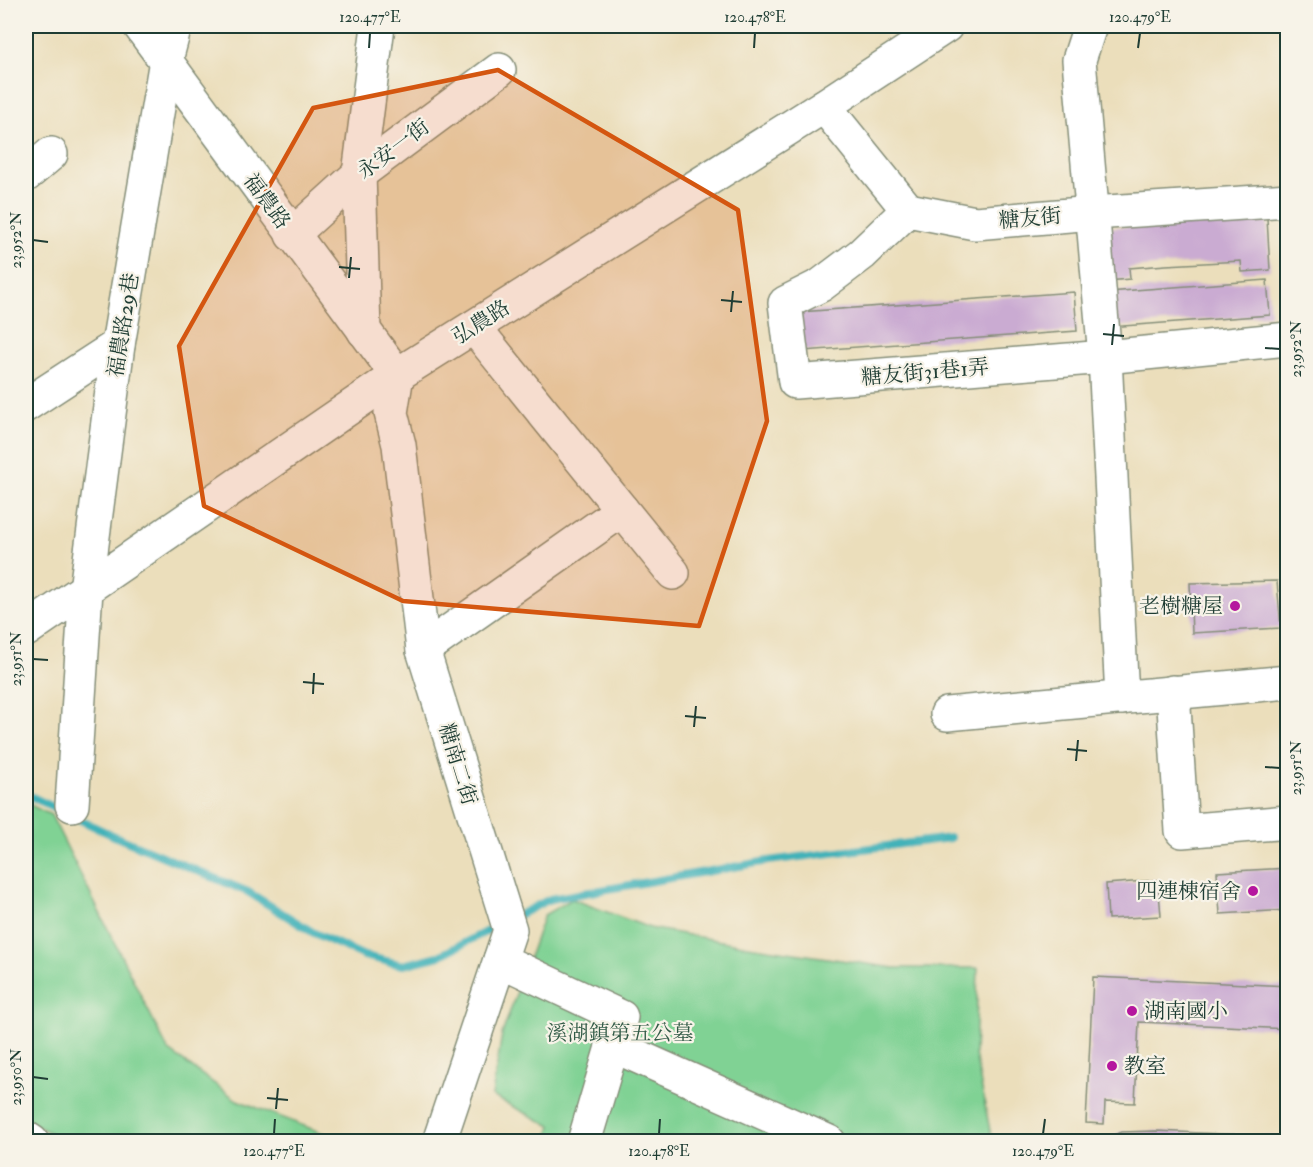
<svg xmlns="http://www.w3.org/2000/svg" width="1313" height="1167" font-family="'IM FELL Double Pica','Noto Serif TC',serif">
<rect width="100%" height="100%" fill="#f7f3e8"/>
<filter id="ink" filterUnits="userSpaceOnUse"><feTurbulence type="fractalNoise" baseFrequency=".0167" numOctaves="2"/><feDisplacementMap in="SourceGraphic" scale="12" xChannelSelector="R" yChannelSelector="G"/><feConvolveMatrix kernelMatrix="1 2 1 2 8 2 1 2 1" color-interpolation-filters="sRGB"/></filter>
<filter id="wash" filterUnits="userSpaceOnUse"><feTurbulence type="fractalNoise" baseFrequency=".008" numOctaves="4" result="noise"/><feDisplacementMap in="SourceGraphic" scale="24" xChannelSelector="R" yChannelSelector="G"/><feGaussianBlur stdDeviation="1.35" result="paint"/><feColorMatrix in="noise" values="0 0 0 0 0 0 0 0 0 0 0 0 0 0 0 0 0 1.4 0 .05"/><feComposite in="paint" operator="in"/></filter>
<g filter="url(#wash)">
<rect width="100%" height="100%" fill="#ebdebb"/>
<g fill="#80d294" stroke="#508864" stroke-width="1.5">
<polygon points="26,803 51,815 168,1050 237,1100 343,1141 64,1141 26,1119"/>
<polygon points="572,899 650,928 754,947 894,968 978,968 975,1054 992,1141 547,1141 551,1126 492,1096 502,1034 544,915"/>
</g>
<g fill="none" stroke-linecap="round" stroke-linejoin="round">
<g stroke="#42b2b9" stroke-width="8">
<polyline points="26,794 114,836 248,892 314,933 364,956 403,965 439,956 499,925"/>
<polyline points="515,917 550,899 768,861 950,838"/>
</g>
</g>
<g id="blocks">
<g fill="#caabd2">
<polygon points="1267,218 1270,270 1242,272 1241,261 1166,265 1129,268 1130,279 1107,281 1103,228"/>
<polygon points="1267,280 1270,315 1110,327 1108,292"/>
<polygon points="1074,292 1077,331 803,351 800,312"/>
<polygon points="1277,581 1281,628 1192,633 1190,583"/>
<polygon points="1288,868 1288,910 1220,914 1217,872"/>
<polygon points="1158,880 1161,916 1108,919 1106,884"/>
<polygon points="1093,977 1288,986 1288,1029 1139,1022 1135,1103 1105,1102 1104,1124 1086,1123"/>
<polygon points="1156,1131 1288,1137 1288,1142 1097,1142 1121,1132"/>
</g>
</g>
</g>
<g filter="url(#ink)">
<use href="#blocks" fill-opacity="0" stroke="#858e78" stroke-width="1.5"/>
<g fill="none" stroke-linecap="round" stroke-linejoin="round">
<defs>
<g id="minor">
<polyline points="140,26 397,375 391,413 399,445 423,650 510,930 439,1142"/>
<polyline points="1090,26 1079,60 1105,357 1122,698"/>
<polyline points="824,106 908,210 975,223 1093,213 1288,200"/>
<polyline points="26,175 51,154"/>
<polyline points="908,210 862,254 821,285 785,303 795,382 1105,357 1288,339"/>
<polyline points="292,235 359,174 499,70"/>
<polyline points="474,327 673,573"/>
<polyline points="364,331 359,174 378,26"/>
<polyline points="26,405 118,345"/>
<polyline points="26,630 397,375 824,106 946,26"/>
<polyline points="423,650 622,510"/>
<polyline points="1173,692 1182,831 1288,822"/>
<polyline points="947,714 1288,682"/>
<polyline points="72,805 86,590 118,345 166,60 175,26"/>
<polyline points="500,960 621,1017 584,1142"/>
<polyline points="612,1045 829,1142"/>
<polyline points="26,1138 32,1142"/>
</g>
</defs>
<use href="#minor" stroke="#858e78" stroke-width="36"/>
<use href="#minor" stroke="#fff" stroke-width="33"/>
</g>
</g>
<path fill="#d45610" fill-opacity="0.2" stroke="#d45610" stroke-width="4.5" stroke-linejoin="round" d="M498,70L738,210L767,421L699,626L403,601L204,506L179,346L313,108Z"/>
<path fill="none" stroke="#1f3d34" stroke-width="2" d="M369,48L370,33M754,48L755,33M1138,48L1140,33M33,240L48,242M339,267L360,269M349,278L351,257M721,300L742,302M731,312L733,291M1103,334L1124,336M1112,345L1114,324M1265,348L1280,349M33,659L48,660M303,682L324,684M313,694L314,673M685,716L706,718M694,727L696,706M1067,749L1087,751M1076,761L1078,740M1265,767L1280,768M33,1077L48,1079M267,1098L288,1100M276,1109L278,1088M274,1134L275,1119M659,1134L660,1119M1043,1134L1045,1119"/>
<g fill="#b5179e" stroke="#f7f3e8" stroke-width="2">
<circle cx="1235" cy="606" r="6"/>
<circle cx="1253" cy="891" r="6"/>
<circle cx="1132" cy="1011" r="6"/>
<circle cx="1112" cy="1066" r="6"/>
</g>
<g text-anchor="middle" stroke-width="4.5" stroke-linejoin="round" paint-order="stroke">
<g font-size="21" fill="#1f3d34" stroke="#f7f3e8">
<text transform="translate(393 149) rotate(-37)" y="7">永安一街</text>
<text transform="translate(267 201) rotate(54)" y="7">福農路</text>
<text transform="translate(1030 218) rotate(-5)" y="7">糖友街</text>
<text transform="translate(481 322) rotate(-32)" y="7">弘農路</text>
<text transform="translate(123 325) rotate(-81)" y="7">福農路29巷</text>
<text transform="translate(925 372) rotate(-5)" y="7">糖友街31巷1弄</text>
<text transform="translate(458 764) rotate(73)" y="7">糖南二街</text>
</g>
<g font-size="21" fill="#1f3d34" stroke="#f7f3e8" text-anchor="end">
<text x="1223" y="613">老樹糖屋</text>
<text x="1241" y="898">四連棟宿舍</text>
<text x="1144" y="1018" text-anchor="start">湖南國小</text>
<text x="1124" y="1073" text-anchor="start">教室</text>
</g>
<g font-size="21" fill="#325b47" stroke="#f7f3e8">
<text x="620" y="1040">溪湖鎮第五公墓</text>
</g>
</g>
<rect width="1313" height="1167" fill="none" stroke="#f7f3e8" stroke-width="66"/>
<rect x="33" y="33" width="1247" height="1101" fill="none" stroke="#1f3d34" stroke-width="2"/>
<g font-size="15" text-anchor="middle" fill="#1f3d34">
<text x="370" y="22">120.477°E</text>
<text x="755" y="22">120.478°E</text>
<text x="1140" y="22">120.479°E</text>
<text transform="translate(16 240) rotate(-90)" y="5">23.952°N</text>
<text transform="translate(1296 349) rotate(-90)" y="5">23.952°N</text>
<text transform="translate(16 659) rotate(-90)" y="5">23.951°N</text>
<text transform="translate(1296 768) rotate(-90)" y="5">23.951°N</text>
<text transform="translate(16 1077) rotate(-90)" y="5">23.950°N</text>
<text x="274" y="1156">120.477°E</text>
<text x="659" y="1156">120.478°E</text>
<text x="1043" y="1156">120.479°E</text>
</g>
</svg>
